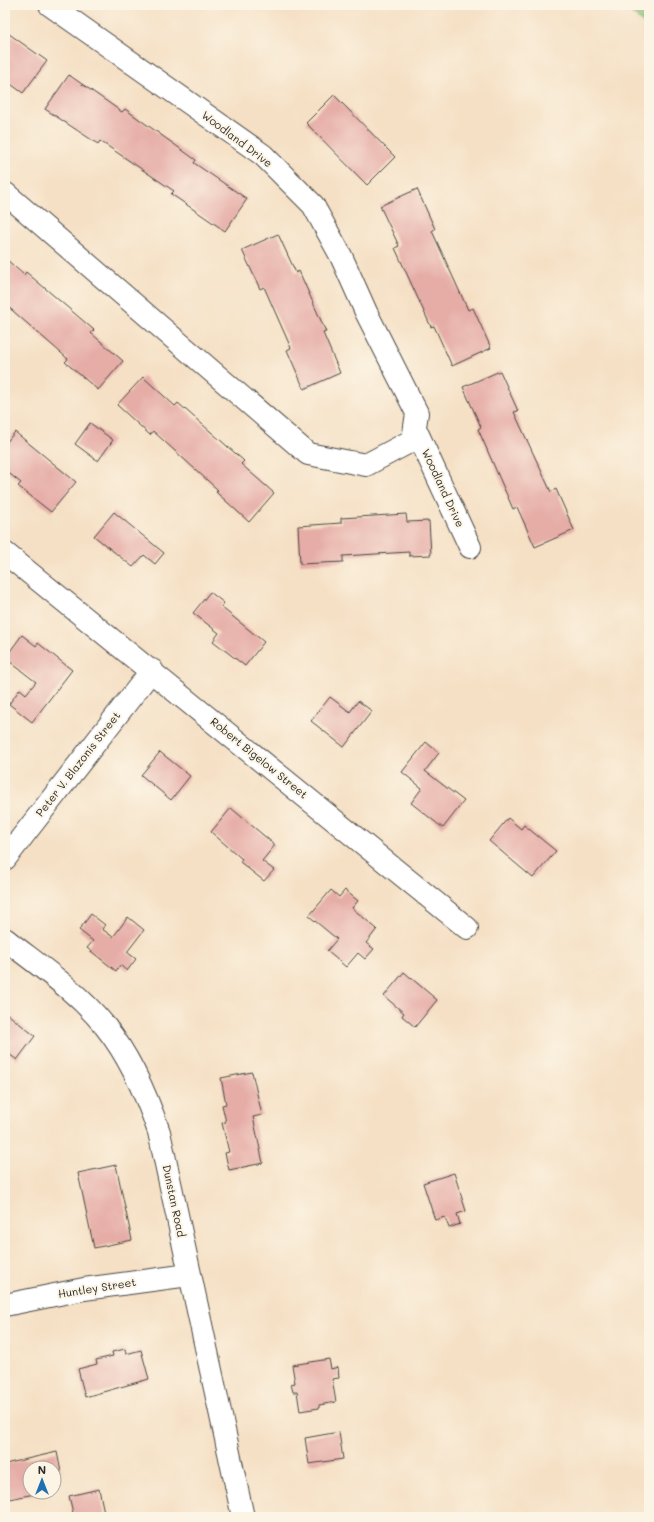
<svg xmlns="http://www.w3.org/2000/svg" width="654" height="1522" font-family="Mali,sans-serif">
<defs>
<pattern id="cemetery-stones" width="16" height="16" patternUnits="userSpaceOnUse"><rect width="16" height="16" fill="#8dc478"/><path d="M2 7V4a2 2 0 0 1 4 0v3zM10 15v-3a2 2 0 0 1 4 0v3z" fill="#739f63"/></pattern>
</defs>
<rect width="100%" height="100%" fill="#fcf5e5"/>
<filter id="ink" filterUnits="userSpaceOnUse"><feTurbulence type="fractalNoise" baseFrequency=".025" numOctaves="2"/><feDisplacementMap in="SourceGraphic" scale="8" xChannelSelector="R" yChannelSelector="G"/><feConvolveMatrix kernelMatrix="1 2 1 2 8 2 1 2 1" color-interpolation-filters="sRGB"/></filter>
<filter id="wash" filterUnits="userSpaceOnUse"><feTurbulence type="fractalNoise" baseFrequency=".012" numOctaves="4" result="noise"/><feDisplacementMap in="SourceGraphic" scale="16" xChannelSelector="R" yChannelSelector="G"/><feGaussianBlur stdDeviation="0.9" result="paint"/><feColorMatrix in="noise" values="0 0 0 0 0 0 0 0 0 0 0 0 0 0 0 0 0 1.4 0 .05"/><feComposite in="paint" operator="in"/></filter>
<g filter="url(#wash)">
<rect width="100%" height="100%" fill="#f5e0c5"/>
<polygon fill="url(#cemetery-stones)" stroke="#5c7852" points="623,5 649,5 649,29"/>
<g id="blocks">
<g fill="#e6ada7">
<polygon points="5,31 47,61 23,93 5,80"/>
<polygon points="69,75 122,112 125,109 196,160 194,163 247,199 225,231 171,194 174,191 100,141 98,144 45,109"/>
<polygon points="334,95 395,157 367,185 306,123"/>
<polygon points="417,189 435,229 432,231 468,310 473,308 491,348 452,366 434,326 431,327 395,248 399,246 380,206"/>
<polygon points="278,234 296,273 299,271 326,332 323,333 340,373 304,389 287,350 291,348 264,287 260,289 242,250"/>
<polygon points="5,258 24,275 26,272 94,330 91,333 123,361 98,390 65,362 68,359 5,304"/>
<polygon points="500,371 518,411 514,412 551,492 556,489 574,530 535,547 517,507 513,509 478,429 481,427 463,387"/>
<polygon points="143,377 175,406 178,403 244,461 241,464 274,493 249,522 216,492 218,490 153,431 150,435 117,405"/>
<polygon points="90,423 113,440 98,461 75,444"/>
<polygon points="15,432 76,482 51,512 18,486 21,483 5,470 5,444"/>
<polygon points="114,512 164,553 155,564 144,555 133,567 94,536"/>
<polygon points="406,514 407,522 429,521 431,555 409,556 409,552 343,556 343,562 300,564 298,526 341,523 341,518"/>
<polygon points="210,592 224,603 221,607 264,642 245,666 213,641 219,633 193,613"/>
<polygon points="22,635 36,646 38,643 72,670 32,722 9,704 20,689 26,694 36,682 5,658"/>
<polygon points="330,697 350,712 358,701 372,711 344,747 311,721"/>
<polygon points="426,742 439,753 425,771 464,801 443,828 411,803 422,788 402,772"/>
<polygon points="160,752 190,776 171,800 141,775"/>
<polygon points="231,808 275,845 262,861 274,870 264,881 240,862 242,859 211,832"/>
<polygon points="508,818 521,829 524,825 556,851 533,878 489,841"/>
<polygon points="331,890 339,897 345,890 358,901 352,908 377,929 366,943 374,949 365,959 358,953 346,967 327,951 337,939 309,916"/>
<polygon points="91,914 105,925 102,929 113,937 128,917 144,930 127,952 136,959 127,971 120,965 116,971 87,948 93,941 79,930"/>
<polygon points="404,972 437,1000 415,1027 402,1016 404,1013 384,996"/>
<polygon points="5,1012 35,1036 17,1060 5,1051"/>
<polygon points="252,1072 262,1115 253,1117 263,1163 229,1170 225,1153 229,1152 222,1123 226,1122 222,1105 226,1104 221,1078"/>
<polygon points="116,1165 132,1240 94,1248 78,1173"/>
<polygon points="454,1173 466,1211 457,1214 460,1224 449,1228 445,1217 435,1220 423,1183"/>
<polygon points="125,1349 126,1354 141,1350 149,1379 85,1397 78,1369 97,1364 96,1360 113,1356 112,1352"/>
<polygon points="329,1359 331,1369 338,1367 339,1378 332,1379 336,1402 319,1405 319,1408 300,1411 297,1392 293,1392 291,1384 295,1383 292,1365"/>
<polygon points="339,1432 343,1459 309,1464 305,1438"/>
<polygon points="57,1452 61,1472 54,1473 54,1468 30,1468 30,1492 39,1493 5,1500 5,1464"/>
<polygon points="99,1489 105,1517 74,1517 69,1496"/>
</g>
</g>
</g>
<g filter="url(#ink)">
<use href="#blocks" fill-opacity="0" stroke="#494642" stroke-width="1"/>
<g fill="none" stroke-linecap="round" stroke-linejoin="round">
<defs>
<g id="minor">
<polyline points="5,193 308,454 366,465 413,440 417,413 366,312 341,256 313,205 263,155 50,5"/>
<polyline points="415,428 470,547"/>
<polyline points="5,553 467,928"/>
<polyline points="5,859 152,670"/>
<path d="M5,939C39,966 77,991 105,1026C130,1057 146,1094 159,1132L243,1517"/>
<polyline points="5,1305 84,1289 189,1275"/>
</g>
</defs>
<use href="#minor" stroke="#494642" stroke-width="24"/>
<use href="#minor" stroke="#fff" stroke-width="22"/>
</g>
</g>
<g text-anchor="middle" stroke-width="4" stroke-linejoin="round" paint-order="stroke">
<g font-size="11" fill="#2b2b2b" stroke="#fcf5e5">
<text transform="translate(237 139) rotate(37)" y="4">Woodland Drive</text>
<text transform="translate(443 488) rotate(65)" y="4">Woodland Drive</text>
<text transform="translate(259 758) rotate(39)" y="4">Robert Bigelow Street</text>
<text transform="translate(78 764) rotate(-52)" y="4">Peter V. Blazonis Street</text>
<text transform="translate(174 1201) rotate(78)" y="4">Dunstan Road</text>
<text transform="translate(97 1288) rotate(-9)" y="4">Huntley Street</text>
</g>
</g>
<rect width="654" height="1522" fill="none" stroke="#fcf5e5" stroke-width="20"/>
<g transform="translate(42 1480)"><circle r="19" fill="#fcf5e5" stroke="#a8a49b"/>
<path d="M0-3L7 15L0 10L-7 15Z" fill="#1f6fb2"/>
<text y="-6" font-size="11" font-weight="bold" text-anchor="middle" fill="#2b2b2b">N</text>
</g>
</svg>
